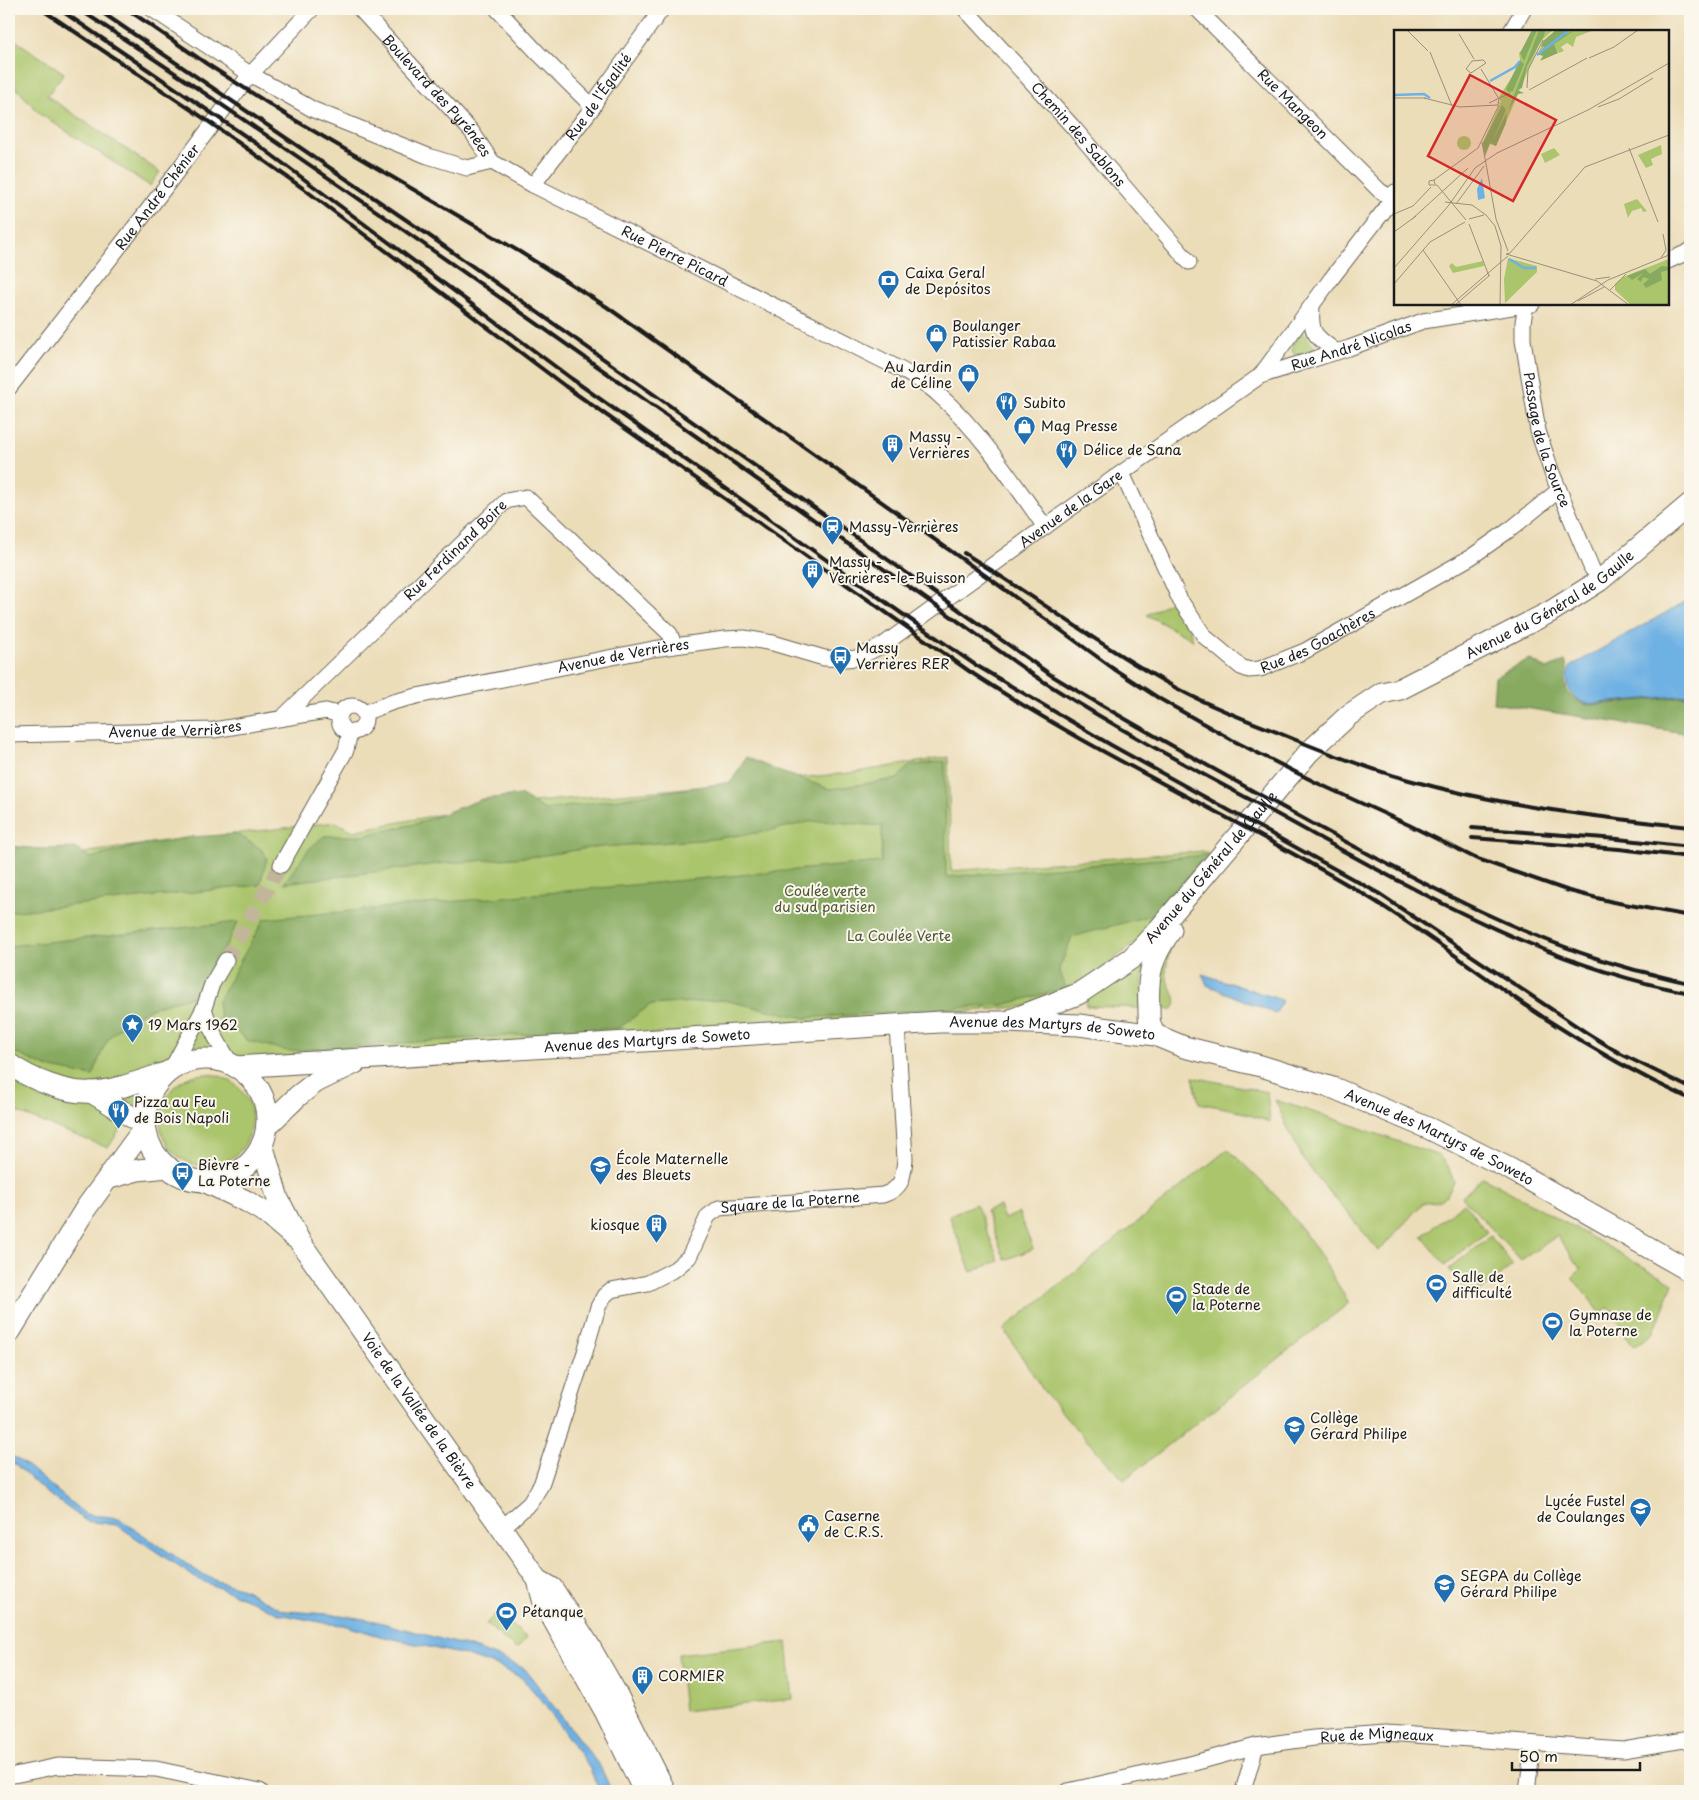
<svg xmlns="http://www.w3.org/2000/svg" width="1699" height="1800" font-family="'Playpen Sans',sans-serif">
<rect width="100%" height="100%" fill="#fbf7ec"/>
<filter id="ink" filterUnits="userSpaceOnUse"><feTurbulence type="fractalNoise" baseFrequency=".02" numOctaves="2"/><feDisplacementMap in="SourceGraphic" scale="10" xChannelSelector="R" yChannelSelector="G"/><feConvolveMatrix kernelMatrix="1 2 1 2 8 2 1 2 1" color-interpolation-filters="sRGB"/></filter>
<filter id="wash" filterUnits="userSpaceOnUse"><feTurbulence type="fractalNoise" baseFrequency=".0096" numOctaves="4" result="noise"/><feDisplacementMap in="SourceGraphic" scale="20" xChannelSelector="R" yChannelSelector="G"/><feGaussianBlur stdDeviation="1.12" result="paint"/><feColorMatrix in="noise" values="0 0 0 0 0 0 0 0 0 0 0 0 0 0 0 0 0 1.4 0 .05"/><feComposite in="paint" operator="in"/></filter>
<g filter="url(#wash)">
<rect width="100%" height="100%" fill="#ecddb9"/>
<g fill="#aac56c" stroke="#637044">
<polygon points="9,36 64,73 47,96 160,172 150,186 40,114 9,80"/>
<path d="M1302,331L1315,348L1300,355L1294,354C1288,345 1297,338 1302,331Z"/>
<polygon points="1171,601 1190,631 1193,640 1147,615"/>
<polygon points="948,757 951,871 1203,851 1211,856 1151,931 1093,975 1029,1006 854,1021 374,1052 163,1063 108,1148 9,1109 9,860 26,861 146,844 336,822 353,831 479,807 850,773"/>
<path d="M1172,944C1168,955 1165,968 1167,979C1169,990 1181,998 1173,1009C1138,1010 1165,958 1172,944Z"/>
<polygon points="1145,958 1140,1008 1086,1006 1086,997"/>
<circle cx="206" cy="1120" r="46"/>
<polygon points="1193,1077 1267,1092 1270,1122 1235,1110 1199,1103"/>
<path d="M1275,1100L1332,1118L1439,1156L1448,1166L1454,1182C1446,1199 1441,1203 1423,1203L1379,1251L1304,1161L1290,1133Z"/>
<polygon points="1228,1149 1280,1200 1319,1253 1349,1303 1124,1480 1078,1431 1043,1390 1004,1329"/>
<polygon points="1483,1177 1673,1283 1654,1332 1633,1347 1610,1308 1607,1308 1602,1313 1599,1311 1572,1277 1581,1270 1557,1236 1521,1260 1462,1197"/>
<polygon points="1464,1203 1487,1232 1445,1265 1422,1236"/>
<polygon points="976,1204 999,1261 971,1272 949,1215"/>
<polygon points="999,1206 1004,1219 1019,1213 1033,1249 1005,1260 986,1211"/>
<polygon points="1490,1236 1513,1265 1472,1298 1449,1269"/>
<polygon points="497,1612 527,1638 516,1649 486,1624"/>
<polygon points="787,1642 793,1699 684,1711 678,1654"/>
</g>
<g fill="#87aa60" stroke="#52633e">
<path d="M1529,659L1547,669L1565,661C1568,668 1567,669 1566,676C1562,692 1574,701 1588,705L1690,696V734L1493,703L1495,677Z"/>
<polygon points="746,757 778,771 830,789 897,779 909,766 945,761 946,877 1207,855 1164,907 1155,914 1072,937 1059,969 1066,988 1003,1005 805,1018 723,1000 650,1005 619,1028 288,1051 249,1041 220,1020 218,1001 264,919 881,862 882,826 823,821 809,822 763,832 712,839 589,848 539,856 438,864 284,883 309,849 324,836 362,836 419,823 482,799 520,795 545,810 731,782"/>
<polygon points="237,834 261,849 267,858 260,885 9,912 9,846 41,849 75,848 91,858 145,844 192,837"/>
<path d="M238,922L200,996C168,1000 132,1012 110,1037C103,1045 97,1065 93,1076L46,1067L9,1050V946Z"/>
</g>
<g fill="#6eb1e3" stroke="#456680">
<path d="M1690,599V695L1588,704C1570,700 1562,683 1571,666Z"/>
<polygon points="1202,974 1282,1000 1276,1014 1207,985"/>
<path d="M9,1454L27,1466L85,1514C98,1517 109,1515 121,1520L200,1573L214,1580L243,1589L280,1609L286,1611L340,1615L375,1621L470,1647L506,1660L525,1669L601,1768L611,1790L600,1791L588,1765L575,1747L541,1700L522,1678L497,1666L464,1655L380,1636L343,1625L330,1624L279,1614L254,1602L197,1579L117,1525L86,1521L43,1490L15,1464L9,1461Z"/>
</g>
</g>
<g filter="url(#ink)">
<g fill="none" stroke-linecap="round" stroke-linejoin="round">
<polyline stroke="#c2b69a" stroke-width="15" stroke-dasharray="15 8" stroke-linecap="butt" points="226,960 281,865"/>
<defs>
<g id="street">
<path id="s1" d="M152,9L250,74L314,110L428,156L467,168L492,162L533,185L890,364C907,373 925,382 939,395C979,430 1014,483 1045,527"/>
<path id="s2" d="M360,9L472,132L492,162"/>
<polyline points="497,9 538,53 593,107"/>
<path id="s3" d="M965,9L1072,126L1189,262"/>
<path id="s4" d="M1197,9L1380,191L1391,198"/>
<polyline points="1511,31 1524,9"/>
<path id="s5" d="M533,185L593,107L598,97L662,9"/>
<polyline points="1668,261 1690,251"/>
<path d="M1312,305C1310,335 1314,335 1337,352"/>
<path id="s6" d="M1526,305L1523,322V340L1538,431L1552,473L1592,569"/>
<polyline points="1260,376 1331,279 1386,208 1395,192"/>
<path id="s7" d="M9,388L148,210L248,77L311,10"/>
<path id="s8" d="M1122,473L1180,600L1205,637L1241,667L1249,670L1260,669L1305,651L1471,557L1512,528L1559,490"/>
<circle cx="352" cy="719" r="13"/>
<path id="s9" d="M364,713L393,702L417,696L653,649L725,639L744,638L773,643L824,658L845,659L857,658L883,645L1064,513L1260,376L1349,348L1423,321L1532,304"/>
<path id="s10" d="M283,717L506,501L526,497L670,634L674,645"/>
<path id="s11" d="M9,735L214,730L326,711L340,715"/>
<polyline points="281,865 346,750 350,732"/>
<path d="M204,1008C210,1030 220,1046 232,1065"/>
<polyline points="171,1070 204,1008 212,984 226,960"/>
<path id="s12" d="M502,1528L530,1503L541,1485L585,1352L598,1307L604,1296L611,1290L648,1283L675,1269L689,1257L708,1216L719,1208L883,1195C903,1188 903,1178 905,1159L897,1025"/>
<polyline points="9,1776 58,1766 156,1769 260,1791"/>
<path id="s13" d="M1068,1791L1194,1763L1256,1746L1314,1738L1386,1733L1623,1750L1690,1739"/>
<polyline points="1243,1791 1256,1746"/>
<polyline points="1527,1791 1533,1744"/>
</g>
<g id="secondary">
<path id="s14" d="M1013,1019L1078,994L1132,958L1159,929L1309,752L1349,715L1382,693L1400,689L1550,612L1599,581L1690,504"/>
<path d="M1155,1035C1149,1026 1149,1019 1149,1009C1147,974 1151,959 1171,930"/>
<circle cx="206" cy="1120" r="61"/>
<path d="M9,1064C30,1079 66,1094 92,1092C118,1090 143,1080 168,1072"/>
<path id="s15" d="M236,1067L940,1022H1006L1079,1025L1155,1035L1184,1047L1261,1066L1336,1089L1430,1129L1510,1169L1690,1271"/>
<polyline points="91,1092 145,1125"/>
<polyline points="267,1126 298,1096 316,1082 355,1063"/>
<path id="s16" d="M262,1144L278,1199L300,1242L538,1580L544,1603L605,1711L644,1791"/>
<polyline points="110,1178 138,1170 168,1167"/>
<polyline points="204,1181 246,1201 266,1213 294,1237"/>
<polyline points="9,1333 86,1208 145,1127"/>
<polyline points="538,1580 552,1588 588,1644 616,1693 665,1791"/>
</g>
</defs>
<use href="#street" stroke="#656053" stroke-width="17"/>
<use href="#secondary" stroke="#656053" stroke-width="23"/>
<use href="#street" stroke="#fff" stroke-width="15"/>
<use href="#secondary" stroke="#fff" stroke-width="21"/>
<g stroke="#1c1c1c" stroke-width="4">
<path d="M41,9L205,119L304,189L565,386L969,671C1096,755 1235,817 1365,895C1428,933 1485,979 1546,1019C1592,1049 1640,1076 1690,1099"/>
<polyline points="59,9 257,144 572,379 901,613 974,664 1111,745 1378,893 1587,1033 1621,1054 1690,1088"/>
<path d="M79,9C283,144 483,285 683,427C774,491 864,556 955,619C986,641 1017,665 1049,685C1121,731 1197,771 1273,812C1406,885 1539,965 1690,993"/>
<path d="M97,9L424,232L1051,675C1137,728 1225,775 1313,824C1418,881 1520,938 1635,970C1654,974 1672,980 1690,983"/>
<polyline points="127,9 207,64 288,116 520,252 607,307 993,581 1114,669 1160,699 1234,741 1317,783 1409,825 1475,858 1569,891 1613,902 1690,916"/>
<path d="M964,553C1036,597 1104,649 1178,689C1209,706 1246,720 1279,733C1322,751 1365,768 1409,780C1501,806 1596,817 1690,827"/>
<polyline points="1472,828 1618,839 1690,847"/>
<polyline points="1472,838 1619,849 1690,857"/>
</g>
</g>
</g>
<defs>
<symbol id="bank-pin" viewBox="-11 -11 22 30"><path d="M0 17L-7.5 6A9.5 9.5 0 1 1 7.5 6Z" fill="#1f6fb2" stroke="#fbf7ec"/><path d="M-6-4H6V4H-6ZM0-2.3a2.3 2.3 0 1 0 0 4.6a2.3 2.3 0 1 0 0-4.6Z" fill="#fff"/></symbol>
<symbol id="shop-pin" viewBox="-11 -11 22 30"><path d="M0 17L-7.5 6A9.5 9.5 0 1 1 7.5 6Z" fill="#1f6fb2" stroke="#fbf7ec"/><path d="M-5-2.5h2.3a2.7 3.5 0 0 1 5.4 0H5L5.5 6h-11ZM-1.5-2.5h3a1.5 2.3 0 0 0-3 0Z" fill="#fff"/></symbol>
<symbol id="restaurant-pin" viewBox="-11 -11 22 30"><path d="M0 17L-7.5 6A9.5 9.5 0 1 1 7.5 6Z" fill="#1f6fb2" stroke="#fbf7ec"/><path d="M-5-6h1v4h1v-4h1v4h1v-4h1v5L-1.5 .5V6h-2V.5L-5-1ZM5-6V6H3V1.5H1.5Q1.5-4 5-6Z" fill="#fff"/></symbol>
<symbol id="building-pin" viewBox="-11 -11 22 30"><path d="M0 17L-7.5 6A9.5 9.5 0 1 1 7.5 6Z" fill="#1f6fb2" stroke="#fbf7ec"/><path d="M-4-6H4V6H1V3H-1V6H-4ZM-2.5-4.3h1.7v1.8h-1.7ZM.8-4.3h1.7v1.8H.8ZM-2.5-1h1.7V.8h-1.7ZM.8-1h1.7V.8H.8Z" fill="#fff"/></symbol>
<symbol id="station-pin" viewBox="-11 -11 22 30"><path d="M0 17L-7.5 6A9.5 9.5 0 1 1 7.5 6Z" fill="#1f6fb2" stroke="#fbf7ec"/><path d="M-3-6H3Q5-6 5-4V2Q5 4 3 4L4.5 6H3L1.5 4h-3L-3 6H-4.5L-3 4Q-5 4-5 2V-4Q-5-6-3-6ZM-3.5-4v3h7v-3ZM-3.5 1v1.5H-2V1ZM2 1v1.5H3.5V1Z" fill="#fff"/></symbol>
<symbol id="bus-pin" viewBox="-11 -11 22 30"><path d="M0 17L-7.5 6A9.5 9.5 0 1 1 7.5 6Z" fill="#1f6fb2" stroke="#fbf7ec"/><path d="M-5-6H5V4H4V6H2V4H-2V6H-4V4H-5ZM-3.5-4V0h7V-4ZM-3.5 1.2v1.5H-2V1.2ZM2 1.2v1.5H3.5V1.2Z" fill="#fff"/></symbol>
<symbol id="sight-pin" viewBox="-11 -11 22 30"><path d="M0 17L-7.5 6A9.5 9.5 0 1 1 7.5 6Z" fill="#1f6fb2" stroke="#fbf7ec"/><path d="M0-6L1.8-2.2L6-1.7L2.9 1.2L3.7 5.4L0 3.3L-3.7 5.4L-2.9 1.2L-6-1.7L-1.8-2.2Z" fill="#fff"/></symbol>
<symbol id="school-pin" viewBox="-11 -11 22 30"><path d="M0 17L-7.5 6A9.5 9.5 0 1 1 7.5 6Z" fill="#1f6fb2" stroke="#fbf7ec"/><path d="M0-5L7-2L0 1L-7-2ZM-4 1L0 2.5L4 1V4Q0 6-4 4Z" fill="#fff"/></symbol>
<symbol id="stadium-pin" viewBox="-11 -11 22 30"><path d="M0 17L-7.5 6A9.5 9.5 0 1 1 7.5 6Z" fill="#1f6fb2" stroke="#fbf7ec"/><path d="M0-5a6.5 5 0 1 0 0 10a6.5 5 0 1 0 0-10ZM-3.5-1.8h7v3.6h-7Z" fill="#fff"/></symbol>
<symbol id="civic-pin" viewBox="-11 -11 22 30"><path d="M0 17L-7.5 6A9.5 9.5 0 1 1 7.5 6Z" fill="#1f6fb2" stroke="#fbf7ec"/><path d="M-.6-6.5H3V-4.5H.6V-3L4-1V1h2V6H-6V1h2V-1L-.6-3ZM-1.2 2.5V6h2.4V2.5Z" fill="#fff"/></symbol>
</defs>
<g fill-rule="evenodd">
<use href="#bank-pin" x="876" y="268" width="25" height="34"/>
<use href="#shop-pin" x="924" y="322" width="25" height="34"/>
<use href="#shop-pin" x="956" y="362" width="25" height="34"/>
<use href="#restaurant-pin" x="994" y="390" width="25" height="34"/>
<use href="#shop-pin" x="1012" y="414" width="25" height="34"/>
<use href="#building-pin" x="880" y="432" width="25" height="34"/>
<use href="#restaurant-pin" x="1054" y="438" width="25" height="34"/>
<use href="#station-pin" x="820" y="514" width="25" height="34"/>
<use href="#building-pin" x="800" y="558" width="25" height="34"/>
<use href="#bus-pin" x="828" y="644" width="25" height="34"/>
<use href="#sight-pin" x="120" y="1012" width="25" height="34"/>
<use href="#restaurant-pin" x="106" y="1098" width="25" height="34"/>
<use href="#school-pin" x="588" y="1154" width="25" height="34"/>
<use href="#bus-pin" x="170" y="1160" width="25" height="34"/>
<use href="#building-pin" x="644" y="1212" width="25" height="34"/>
<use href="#stadium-pin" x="1424" y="1272" width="25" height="34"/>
<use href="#stadium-pin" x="1164" y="1284" width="25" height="34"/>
<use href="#stadium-pin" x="1540" y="1310" width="25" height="34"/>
<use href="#school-pin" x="1282" y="1414" width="25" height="34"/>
<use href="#school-pin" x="1628" y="1496" width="25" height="34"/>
<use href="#civic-pin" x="796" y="1512" width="25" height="34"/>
<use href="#school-pin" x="1432" y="1572" width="25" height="34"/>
<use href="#stadium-pin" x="494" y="1600" width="25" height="34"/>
<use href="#building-pin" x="630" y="1664" width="25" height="34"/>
</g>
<g text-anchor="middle" stroke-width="4" stroke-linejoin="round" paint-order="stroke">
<g font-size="14" fill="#1c1c1c" stroke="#fbf7ec">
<text dy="5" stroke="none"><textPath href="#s2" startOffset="116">Boulevard des Pyrénées</textPath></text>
<text dy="5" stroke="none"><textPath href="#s5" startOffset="110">Rue de l'Égalité</textPath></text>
<text dy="5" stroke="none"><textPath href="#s4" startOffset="135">Rue Mangeon</textPath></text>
<text dy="5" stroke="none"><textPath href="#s3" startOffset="169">Chemin des Sablons</textPath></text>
<text dy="5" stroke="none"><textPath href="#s7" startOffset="242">Rue André Chénier</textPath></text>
<text dy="5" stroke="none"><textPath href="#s1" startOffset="586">Rue Pierre Picard</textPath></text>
<text dy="5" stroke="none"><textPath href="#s9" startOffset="1092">Rue André Nicolas</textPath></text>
<text dy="5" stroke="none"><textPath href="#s6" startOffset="138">Passage de la Source</textPath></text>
<text dy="5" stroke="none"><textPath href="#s9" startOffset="765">Avenue de la Gare</textPath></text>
<text dy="5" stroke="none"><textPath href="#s10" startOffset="240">Rue Ferdinand Boire</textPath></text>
<text dy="5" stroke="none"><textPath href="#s14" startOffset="691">Avenue du Général de Gaulle</textPath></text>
<text dy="5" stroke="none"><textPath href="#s8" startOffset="315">Rue des Goachères</textPath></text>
<text dy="5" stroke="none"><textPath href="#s9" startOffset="266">Avenue de Verrières</textPath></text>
<text dy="5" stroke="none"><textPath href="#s11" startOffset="166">Avenue de Verrières</textPath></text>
<text dy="5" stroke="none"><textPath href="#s14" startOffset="255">Avenue du Général de Gaulle</textPath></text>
<text dy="5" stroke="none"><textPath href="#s15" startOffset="818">Avenue des Martyrs de Soweto</textPath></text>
<text dy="5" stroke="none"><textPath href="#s15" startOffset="412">Avenue des Martyrs de Soweto</textPath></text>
<text dy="5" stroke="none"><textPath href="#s15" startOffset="1224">Avenue des Martyrs de Soweto</textPath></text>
<text dy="5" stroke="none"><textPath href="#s12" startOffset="484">Square de la Poterne</textPath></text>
<text dy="5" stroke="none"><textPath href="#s16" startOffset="312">Voie de la Vallée de la Bièvre</textPath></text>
<text dy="5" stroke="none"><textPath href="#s13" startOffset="315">Rue de Migneaux</textPath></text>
</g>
<g font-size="14" fill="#1c1c1c" stroke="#fbf7ec" text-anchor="start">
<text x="905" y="278">Caixa Geral<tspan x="905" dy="16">de Depósitos</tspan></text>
<text x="952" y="331">Boulanger<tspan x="952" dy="16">Patissier Rabaa</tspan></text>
<text x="952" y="372" text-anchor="end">Au Jardin<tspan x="952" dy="16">de Céline</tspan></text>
<text x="1023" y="408">Subito</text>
<text x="1041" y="431">Mag Presse</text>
<text x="909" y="442">Massy -<tspan x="909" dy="16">Verrières</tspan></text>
<text x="1083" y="455">Délice de Sana</text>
<text x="849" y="532">Massy-Verrières</text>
<text x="829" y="567">Massy -<tspan x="829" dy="16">Verrières-le-Buisson</tspan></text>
<text x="856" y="653">Massy<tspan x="856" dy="16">Verrières RER</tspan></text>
<text x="148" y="1030">19 Mars 1962</text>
<text x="134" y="1107">Pizza au Feu<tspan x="134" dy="16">de Bois Napoli</tspan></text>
<text x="616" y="1164">École Maternelle<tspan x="616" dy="16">des Bleuets</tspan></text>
<text x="198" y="1170">Bièvre -<tspan x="198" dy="16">La Poterne</tspan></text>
<text x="640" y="1230" text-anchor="end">kiosque</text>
<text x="1452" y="1282">Salle de<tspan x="1452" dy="16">difficulté</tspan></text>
<text x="1192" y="1294">Stade de<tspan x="1192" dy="16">la Poterne</tspan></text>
<text x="1569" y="1320">Gymnase de<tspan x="1569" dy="16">la Poterne</tspan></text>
<text x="1310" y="1423">Collège<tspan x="1310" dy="16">Gérard Philipe</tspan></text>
<text x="1625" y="1506" text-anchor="end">Lycée Fustel<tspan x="1625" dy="16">de Coulanges</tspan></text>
<text x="824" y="1521">Caserne<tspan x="824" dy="16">de C.R.S.</tspan></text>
<text x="1460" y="1581">SEGPA du Collège<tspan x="1460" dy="16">Gérard Philipe</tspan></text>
<text x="522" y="1617">Pétanque</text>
<text x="658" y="1681">CORMIER</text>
</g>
<g font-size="14" fill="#4e5738" stroke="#fbf7ec">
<text x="825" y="896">Coulée verte<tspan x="825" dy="16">du sud parisien</tspan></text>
<text x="899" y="941">La Coulée Verte</text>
</g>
</g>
<g transform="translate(1394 30)">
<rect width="275" height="275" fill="#ecddb9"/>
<path d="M138,0H159L146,12L102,116L96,114L91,126L88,114L106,74L101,71L107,73L105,67L121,42L126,30L125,23L132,16ZM162,0H200L182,7L179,17L173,13L167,17L170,21L165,23L160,15L144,24L149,12ZM63 113a7 7 0 1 1 14 0a7 7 0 1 1-14 0ZM267,115L268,124L257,129L259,135L252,138L244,125ZM160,118L166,125L151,133L147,124ZM243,169L253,181L249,182L247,178L238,181L234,188L230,174ZM114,228L143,236V242L111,273L110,249ZM275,229V275H237L221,260V254L229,247ZM89,231L90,236L59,243L55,236L58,233L62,237Z" fill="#aac56c"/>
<path d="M138,0H143L130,31L126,23ZM145,0H151L150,6L133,36L128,58L123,60L130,63L124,64L114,81ZM162,0H173L168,6L181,0L160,14L164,23L146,31L149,26L143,24L151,17L147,16L149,11ZM126,30L130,34L119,61L114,62L112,59ZM108,75L112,80L99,110L113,82L112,93L102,116L96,113L91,126L89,113ZM268,236L275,237V240L267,242L268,250L252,258L249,254L255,249L249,247L247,252L243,249L249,243L238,250L233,246L251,239L256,244Z" fill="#87aa60"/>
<path d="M88,148L91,168L84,170L83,159Z" fill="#6eb1e3"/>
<path fill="none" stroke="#6eb1e3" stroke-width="2.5" d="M143,25L175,0M96,51L121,37L126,31M0,65L30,64L36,68M115,229L130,238H142"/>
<path fill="none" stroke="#99907a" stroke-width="1" d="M13,0L34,21M65,4L80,29M36,22L58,76M195,28L220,17L244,0M78,31L89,30L92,33L77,43L72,39ZM87,39L105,69M133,58L134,40L149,10M135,60L193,28M0,68H32M30,68L66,77L104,75L105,69M95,73L116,63M204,77L225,69L259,48M88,112L102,189L114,221M84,118L105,75M235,118L264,192M40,150L84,118M41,154L40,150L35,151V155H43L72,190M51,172L78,175L92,185L101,196L107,216L106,275M62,174L90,136M0,184L19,176L37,157M75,189L90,185M17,190L74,138M75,194L95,246M0,202L22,186M29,220L67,275M116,223L191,137L275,105M116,223L112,224L203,251L235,275M267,228L272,220L269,204M0,238L55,175L81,138L103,123L194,80L275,33M201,249L216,247M0,254L36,212L71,192M216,260L232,244M184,271L210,257M57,275L114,226M61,275L96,245M176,275L214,250L275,225"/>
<path fill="#d62828" fill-opacity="0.15" stroke="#d62828" stroke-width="2.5" d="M76,45L162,90L119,171L34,126Z"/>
<rect width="275" height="275" fill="none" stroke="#1c1c1c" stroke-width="2.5"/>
</g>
<rect width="1699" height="1800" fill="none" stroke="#fbf7ec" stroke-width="30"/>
<path d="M1512 1762v8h128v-8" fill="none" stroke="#1c1c1c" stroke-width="2.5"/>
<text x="1519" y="1762" font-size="15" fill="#1c1c1c" stroke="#fbf7ec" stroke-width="4" paint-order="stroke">50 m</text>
</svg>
